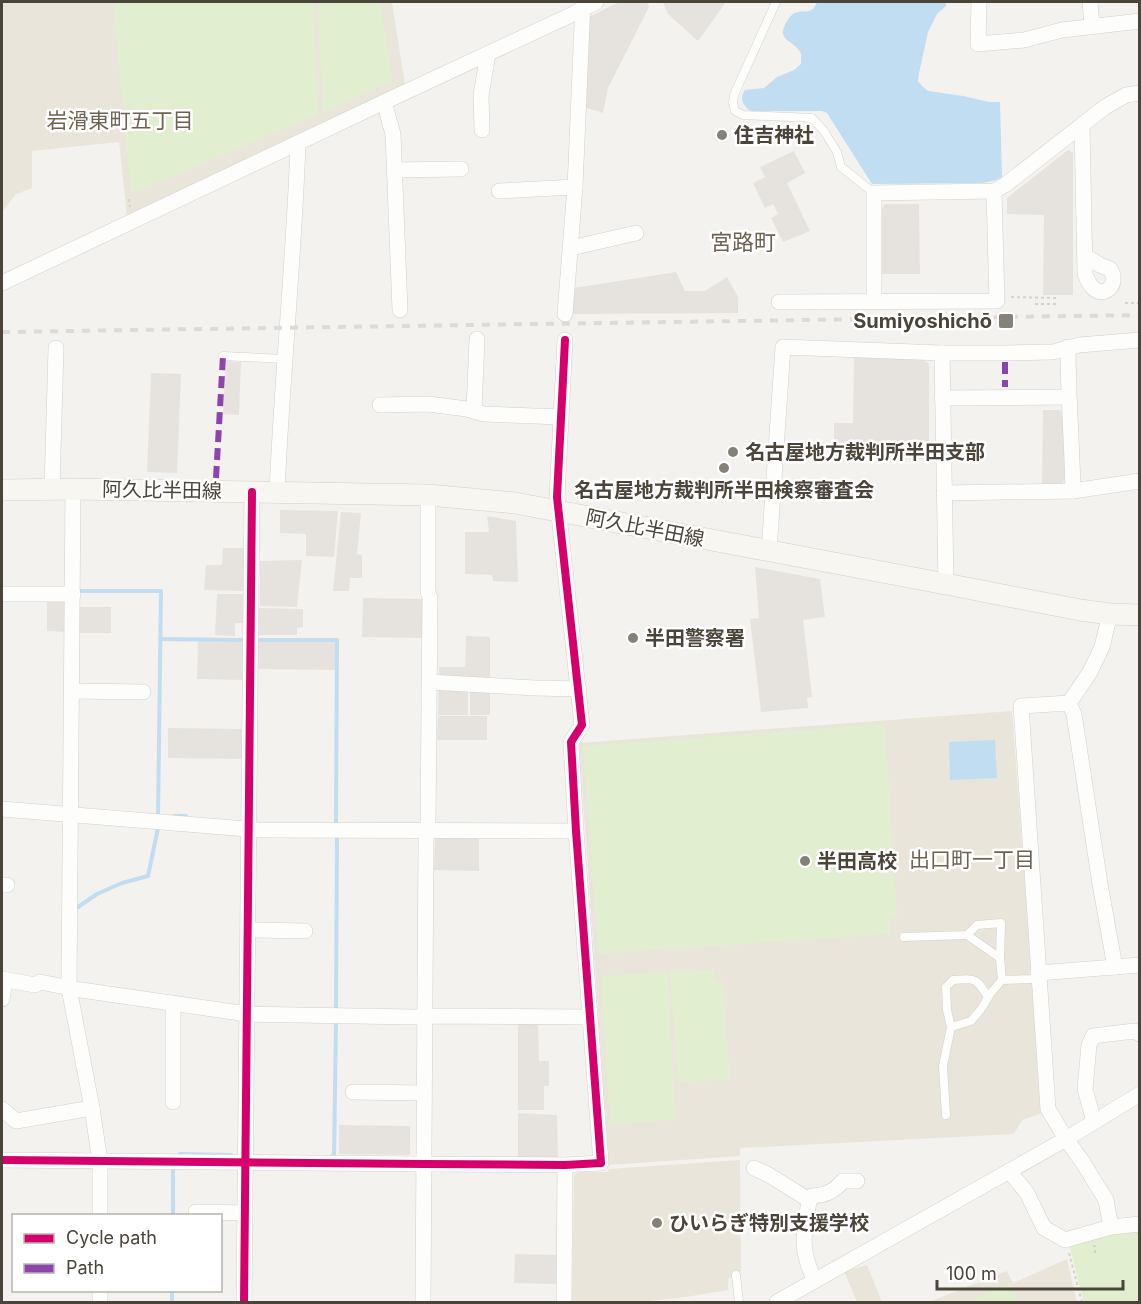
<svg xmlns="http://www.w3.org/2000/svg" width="1141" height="1304" font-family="Inter,'Noto Sans JP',sans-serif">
<rect width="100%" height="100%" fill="#f4f2ee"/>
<g fill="#eae5da">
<polygon points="2,2 392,2 405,85 127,217 119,142 32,151 32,188 16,194 2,212"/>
<polygon points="1012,711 1042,1113 1022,1120 1014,1134 740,1148 740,1156 609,1165 579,743"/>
<polygon points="740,1160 741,1271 728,1279 728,1290 686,1297 640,1302 572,1302 574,1175 580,1172 608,1172 609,1169"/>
<polygon points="1067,1259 1077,1302 929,1302 1007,1271 1013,1283"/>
<polygon points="867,1265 882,1302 857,1302 844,1271"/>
</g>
<g fill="#e1eecf">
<polygon points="113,2 313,2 318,114 131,194"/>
<polygon points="318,2 380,2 393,80 323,113"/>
<polygon points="885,724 897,917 889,918 890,934 598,954 583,746"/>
<polygon points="714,970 715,982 723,982 730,1080 678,1082 670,972"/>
<polygon points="667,972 676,1120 610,1124 601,976"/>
<polygon points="1139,1230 1139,1302 1084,1302 1069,1244 1101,1234"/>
<polygon points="1010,1283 1019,1302 969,1302 969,1301"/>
</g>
<g fill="#e6e3df">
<polygon points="619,2 647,2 649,7 608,88 603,113 584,107 589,17"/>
<polygon points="663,2 726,2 698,41 668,14"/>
<polygon points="1068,150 1073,153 1073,295 1043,295 1044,215 1007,214 1007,198"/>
<polygon points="794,151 805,173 787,183 810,231 783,242 771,218 778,214 773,204 765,208 753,183 765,177 760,167"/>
<polygon points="885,204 919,204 920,274 882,274 882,209"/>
<polygon points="676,272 685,291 705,291 727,277 738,297 738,313 573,314 574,288"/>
<polygon points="854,356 922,359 929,364 929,459 834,457 834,423 853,423"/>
<polygon points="226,361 241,362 239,415 223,414"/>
<polygon points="151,373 181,374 177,473 147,472"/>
<polygon points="1043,410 1059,410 1064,414 1065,478 1062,485 1042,485"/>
<polygon points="280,510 338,511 334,557 306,556 306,534 280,533"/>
<polygon points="341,512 361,513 357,554 362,555 362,578 350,578 349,591 333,591"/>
<polygon points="487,516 516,521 518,582 493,581 492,575 465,574 465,532 489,532"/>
<polygon points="223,548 244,548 244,591 204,590 206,565 222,565"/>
<polygon points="302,560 297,607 260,606 260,561"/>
<polygon points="755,567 820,579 825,617 803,620 812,697 807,698 808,708 761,712 750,619 759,618"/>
<polygon points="217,594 246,594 245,623 235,623 235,636 215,635"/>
<polygon points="363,598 422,599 422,638 362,637"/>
<polygon points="47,601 66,602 65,632 47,631"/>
<rect x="79" y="607" width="32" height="26"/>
<polygon points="259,608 303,609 303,627 297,628 297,635 259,635"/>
<polygon points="466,636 490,637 490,679 439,677 439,667 465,667"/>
<polygon points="258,640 337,641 336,670 258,669"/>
<polygon points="198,641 245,642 244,680 197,679"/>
<polygon points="470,686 490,687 490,715 470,715"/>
<polygon points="439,687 468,688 468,715 438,715"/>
<polygon points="438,716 487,716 487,740 437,740"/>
<polygon points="168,728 245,729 245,759 168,758"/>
<polygon points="440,835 479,836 479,871 434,870 435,839"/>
<polygon points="518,1022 538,1022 539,1061 549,1061 549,1086 544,1086 544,1110 518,1110"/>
<polygon points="518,1113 557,1115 558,1160 518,1158"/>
<polygon points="339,1125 410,1126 410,1155 339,1154"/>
<polygon points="515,1254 558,1255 557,1284 514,1283"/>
</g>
<g fill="#c0ddf1">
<path d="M817,2H946V6L937,14L928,32L919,73L918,81L922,86L928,91L963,96L989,102H1000L1002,177L996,180L983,183L872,184L827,113L822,111H751C743,106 739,98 745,90L764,88L777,77L794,70L801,64C801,63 801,54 801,54C797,42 778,41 784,27C786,22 789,17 793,14C802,8 812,17 817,2Z"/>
<polygon points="995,740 997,778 950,780 949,742"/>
</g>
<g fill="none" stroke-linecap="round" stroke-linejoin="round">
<g stroke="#c0ddf1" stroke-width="4">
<polyline points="79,591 161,591 158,816 160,816"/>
<polyline points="160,639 242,640"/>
<polyline points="257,640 337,640 336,824"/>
<polyline points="174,816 186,816"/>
<polyline points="78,907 97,894 122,883 148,876 158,828"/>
<polyline points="336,1011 337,837"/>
<polyline points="180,1154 231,1155"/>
<polyline points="332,1156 334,1156 336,1021"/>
<polyline points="173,1216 173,1170"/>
<polyline points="172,1302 172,1290"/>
</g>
<defs>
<g id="lane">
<polyline points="776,2 734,95 733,103 735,111 743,115 812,118 824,131 837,152 841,167 874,193"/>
<polyline points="223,356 284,359"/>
<polyline points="967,935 1000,958"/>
<polyline points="904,937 967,935 977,925 1001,923 1000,958 1002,980"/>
<path d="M951,1027L947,1010L946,987L953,980C976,978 976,978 988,997"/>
<polyline points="946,1115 943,1066 951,1027 971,1021 982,1008 990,994 1002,980 1032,979 1037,974"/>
<polyline points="736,1275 739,1302"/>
</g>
<g id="street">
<polyline points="979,2 978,44 1024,40 1062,30 1140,21"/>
<polyline points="1090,2 1092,26"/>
<polyline points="384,102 393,134 400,310"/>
<path d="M1082,125L1085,274C1087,278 1089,284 1092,287C1104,300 1120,284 1110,269L1100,265L1085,256"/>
<polyline points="482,130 481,95 488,54"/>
<polyline points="394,170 461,169"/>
<polyline points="499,191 575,187"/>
<polyline points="571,248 636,233"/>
<polyline points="2,283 384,102 573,14 596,2"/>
<polyline points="874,301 874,193 994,191 1005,185 1105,107 1126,95 1140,93"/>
<polyline points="779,302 997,301 994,191"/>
<polyline points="565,314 575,187 583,2"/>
<path d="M1068,347C1068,395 1072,443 1073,491"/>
<polyline points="942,353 946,584"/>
<polyline points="942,398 1068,397"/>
<polyline points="380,405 428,404 467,409 484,414 561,417"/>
<polyline points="474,411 477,339"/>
<polyline points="52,489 56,348"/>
<polyline points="73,489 69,988 92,1108 100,1161 100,1216"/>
<path d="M277,492C282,376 294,260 298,144"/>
<polyline points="944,493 1073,491 1140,481"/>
<polyline points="769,551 783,347 942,353 1005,353 1053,352 1079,345 1140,340"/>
<polyline points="2,594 73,594"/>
<polyline points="1110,614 1102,647 1090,672 1069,703 1074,714 1100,884 1115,967"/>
<polyline points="429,682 535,688 579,689"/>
<polyline points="72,691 143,692"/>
<polyline points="1069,703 1021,706 1048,1109 1066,1139 1082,1161 1106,1200 1111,1227"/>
<polyline points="2,809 258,830 576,831"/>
<polyline points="2,885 7,885"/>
<polyline points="248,930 305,931"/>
<polyline points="1038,973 1140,965"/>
<polyline points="2,979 35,985 40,982 81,990 247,1014 413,1017 437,1016 589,1017"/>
<polyline points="2,999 5,980"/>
<polyline points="353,1092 424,1093"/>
<polyline points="173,1102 173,1003"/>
<polyline points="2,1109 16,1121 92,1108"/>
<polyline points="1094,1122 1085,1089 1089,1045 1093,1036 1134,1031 1140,1034"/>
<polyline points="2,1160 424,1164 565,1165 601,1163 576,831 571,742 582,725 557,497 565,340"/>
<polyline points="754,1168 769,1175 809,1200"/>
<polyline points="1009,1171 1027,1193 1044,1228 1065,1240 1111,1227 1140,1224"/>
<polyline points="196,1212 245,1213"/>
<path d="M815,1281C803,1256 802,1242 807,1214C808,1207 808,1202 812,1196C826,1195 833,1192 843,1181H857"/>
<polyline points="100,1302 100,1290"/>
<polyline points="244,1302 252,492"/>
<polyline points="423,1302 426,839 428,823 430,598 428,591 428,495"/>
<polyline points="564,1302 565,1165"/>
<polyline points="777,1302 1066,1139 1140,1094"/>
</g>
<polyline id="secondary" points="2,490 73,489 428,495 515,503 946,584 1080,610 1110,614 1140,615"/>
</defs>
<use href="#lane" stroke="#d2d0cb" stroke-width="9"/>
<use href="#street" stroke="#d2d0cb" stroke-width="16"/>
<use href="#secondary" stroke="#d3cfc5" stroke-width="22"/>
<g stroke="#d3d2cc" stroke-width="2" stroke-dasharray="3 3" stroke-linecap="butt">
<polyline points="129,199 130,207"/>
<polyline points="1011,297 1056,298"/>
<polyline points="1125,303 1140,303"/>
<polyline points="1035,304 1056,304"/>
<polyline points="1093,1246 1095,1246 1095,1256"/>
<polyline points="1069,1253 1082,1302"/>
</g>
<use href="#lane" stroke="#fdfdfc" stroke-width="8"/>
<use href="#street" stroke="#fdfdfc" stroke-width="15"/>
<use href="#secondary" stroke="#f7f6f1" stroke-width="21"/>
<polyline stroke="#dbdbda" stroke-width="4" stroke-dasharray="8 8" stroke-linecap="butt" points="2,332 1140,315"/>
<g stroke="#8e44ad" stroke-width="6" stroke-dasharray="12 6" stroke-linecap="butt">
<polyline points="1005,362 1005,387"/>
<polyline points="216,478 223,356"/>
</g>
<defs>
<g id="cycleway">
<polyline points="2,1160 424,1164 565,1165 601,1163 576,831 571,742 582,725 557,497 565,340"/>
<polyline points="244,1302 252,492"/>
</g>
</defs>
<use href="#cycleway" stroke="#fff" stroke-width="11"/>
<use href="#cycleway" stroke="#d6006c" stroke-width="8"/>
</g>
<g fill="#868178" stroke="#fff" stroke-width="2">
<circle cx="722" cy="135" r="6"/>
<rect x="998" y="313" width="16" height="16" rx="3"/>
<circle cx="733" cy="452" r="6"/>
<circle cx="724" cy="468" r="6"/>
<circle cx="633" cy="638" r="6"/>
<circle cx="805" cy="861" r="6"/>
<circle cx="657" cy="1223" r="6"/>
</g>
<g text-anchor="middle" stroke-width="5" stroke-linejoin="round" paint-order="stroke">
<g font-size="20" font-weight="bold" fill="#4b4439" stroke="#fff" text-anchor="start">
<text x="734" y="142">住吉神社</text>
<text x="992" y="328" text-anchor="end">Sumiyoshichō</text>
<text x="745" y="459">名古屋地方裁判所半田支部</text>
<text x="724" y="497" text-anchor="middle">名古屋地方裁判所半田検察審査会</text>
<text x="645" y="645">半田警察署</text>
<text x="817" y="868">半田高校</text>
<text x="669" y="1230">ひいらぎ特別支援学校</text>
</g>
<g font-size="20" fill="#4b4439" stroke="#fff">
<text transform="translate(162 490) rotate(1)" y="7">阿久比半田線</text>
<text transform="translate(645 528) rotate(11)" y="7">阿久比半田線</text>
</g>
<g font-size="21" fill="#6e6250" stroke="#fff">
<text x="120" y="128">岩滑東町五丁目</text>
<text x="972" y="867">出口町一丁目</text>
</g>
<g font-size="22" fill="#6e6250" stroke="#fff">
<text x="743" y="250">宮路町</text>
</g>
</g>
<rect width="1141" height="1304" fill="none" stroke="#4b4439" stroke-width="6"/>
<rect x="12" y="1214" width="210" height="78" fill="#ffffff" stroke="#b7b4b0" stroke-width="1.5"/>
<rect x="24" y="1234" width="30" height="9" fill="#d6006c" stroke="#b7b4b0" stroke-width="1.5"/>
<text x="66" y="1244" font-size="18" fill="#4b4439">Cycle path</text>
<rect x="24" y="1264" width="30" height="9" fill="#8e44ad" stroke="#b7b4b0" stroke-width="1.5"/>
<text x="66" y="1274" font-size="18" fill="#4b4439">Path</text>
<path d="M937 1280v9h186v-9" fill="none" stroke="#4b4439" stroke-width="3"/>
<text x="946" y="1280" font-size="18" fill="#4b4439" stroke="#ffffff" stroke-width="4.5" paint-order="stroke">100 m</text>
</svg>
